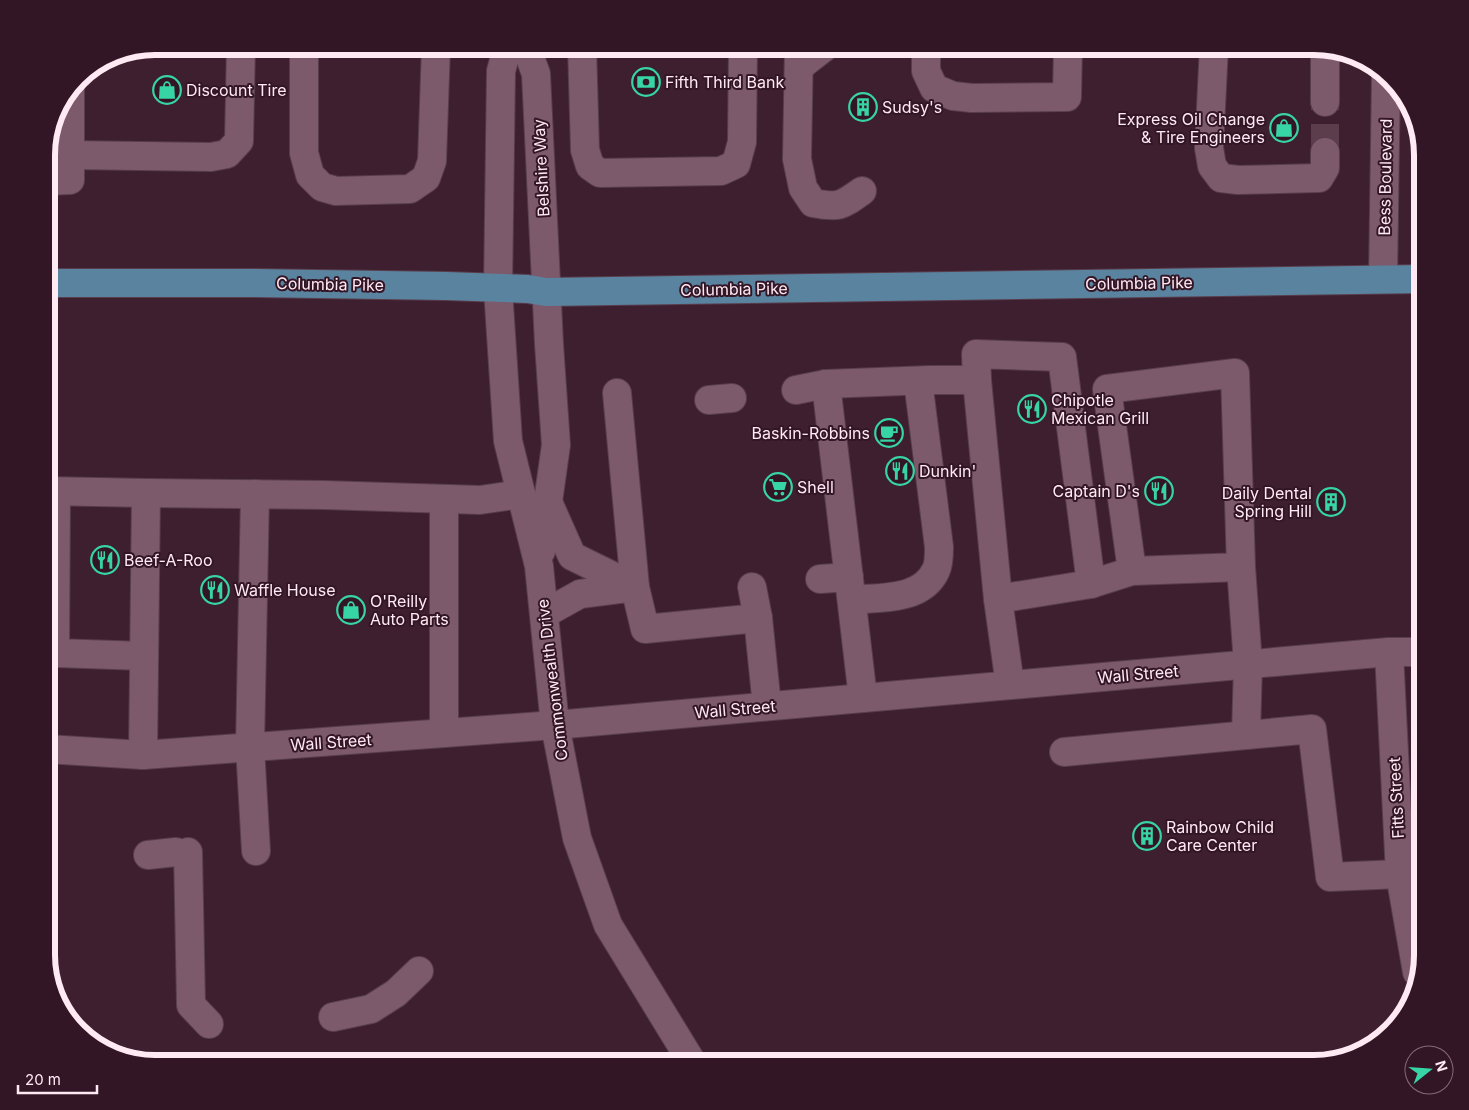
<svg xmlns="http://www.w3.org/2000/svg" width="1469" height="1110" font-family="Inter,sans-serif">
<rect width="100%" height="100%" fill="#3e1f2f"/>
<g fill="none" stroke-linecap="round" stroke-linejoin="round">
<polyline stroke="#5b3d4c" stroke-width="28" stroke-dasharray="28 14" stroke-linecap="butt" points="1325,152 1325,102"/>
<defs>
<g id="minor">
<polyline points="304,46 304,153 310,175 322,187 336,191 410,189 426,178 432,161 436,46"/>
<polyline points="508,46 501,71 498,289 508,441 539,566 555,725 577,838 608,925 693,1064"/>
<polyline points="526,46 536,74 549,344 556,445 541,551"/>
<polyline points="582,46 585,150 590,166 600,173 721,171 736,164 742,142 743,46"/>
<path d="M799,46L797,159L803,188L813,203C839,208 841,206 862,191"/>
<polyline points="926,46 926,71 934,88 953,96 972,98 1067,97 1068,46"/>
<polyline points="1214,46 1209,148 1212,166 1221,178 1238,180 1319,178 1325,168 1325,152"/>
<polyline points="1325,50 1325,102"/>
<polyline points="799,67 826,46"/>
<polyline points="70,155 211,157 227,154 239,141 241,46"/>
<polyline points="47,181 70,180 70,90"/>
<polyline points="1383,279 1386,75"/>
<polyline points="977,380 998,599"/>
<polyline points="796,390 826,384"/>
<polyline points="617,393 635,587 645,629 758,618"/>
<polyline points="709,400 732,398"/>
<polyline points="46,491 146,493"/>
<polyline points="56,492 55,653 144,656"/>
<polyline points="255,494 250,747 256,851"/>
<polyline points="444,499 444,733"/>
<polyline points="1241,567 1248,664 1246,735"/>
<polyline points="820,579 849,577"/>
<polyline points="1091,584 1132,571 1241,567 1235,373 1107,389 1132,571"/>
<polyline points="752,587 758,618 767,706"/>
<path d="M852,600C881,597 922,601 936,570C939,564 939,554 939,547L918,381"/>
<polyline points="544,614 580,594 635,587 572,556 548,502"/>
<polyline points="1389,652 1400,874 1417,972"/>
<polyline points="863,698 826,384 930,380 977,380 976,354 1062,357 1091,584 998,599 1010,685"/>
<polyline points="46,749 143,755 555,725 1389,652 1423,652"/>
<polyline points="1064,752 1312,729 1330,877 1400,874"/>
<polyline points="143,755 146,493 324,495 480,500 521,494"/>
<polyline points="188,852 191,1005 209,1024"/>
<polyline points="148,855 176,852"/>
<polyline points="333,1017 371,1009 396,993 419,971"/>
</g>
<polyline id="major" points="46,283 254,283 446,286 528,289 546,292 1423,279"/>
</defs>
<use href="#minor" stroke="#583e4c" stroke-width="30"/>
<use href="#major" stroke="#583e4c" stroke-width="30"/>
<use href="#minor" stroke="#7d5a6b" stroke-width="28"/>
<use href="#major" stroke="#5a83a0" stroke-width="28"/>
</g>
<defs>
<symbol id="bank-ring" viewBox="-11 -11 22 22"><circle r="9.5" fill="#331625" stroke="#37d4a6" stroke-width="1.5"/><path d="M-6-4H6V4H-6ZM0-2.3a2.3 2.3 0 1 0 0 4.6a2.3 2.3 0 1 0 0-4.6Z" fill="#37d4a6"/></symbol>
<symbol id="shop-ring" viewBox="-11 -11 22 22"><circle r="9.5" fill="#331625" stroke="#37d4a6" stroke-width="1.5"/><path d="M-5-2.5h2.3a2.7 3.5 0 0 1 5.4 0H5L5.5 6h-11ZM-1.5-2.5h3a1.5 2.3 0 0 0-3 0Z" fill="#37d4a6"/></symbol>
<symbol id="building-ring" viewBox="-11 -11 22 22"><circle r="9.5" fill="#331625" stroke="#37d4a6" stroke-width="1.5"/><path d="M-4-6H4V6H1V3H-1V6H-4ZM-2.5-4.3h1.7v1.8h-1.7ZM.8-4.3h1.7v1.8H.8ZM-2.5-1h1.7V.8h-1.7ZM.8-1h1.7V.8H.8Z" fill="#37d4a6"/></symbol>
<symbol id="restaurant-ring" viewBox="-11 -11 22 22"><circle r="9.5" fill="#331625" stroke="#37d4a6" stroke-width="1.5"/><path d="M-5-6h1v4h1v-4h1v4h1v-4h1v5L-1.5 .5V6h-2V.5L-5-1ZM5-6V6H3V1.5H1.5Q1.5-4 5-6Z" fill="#37d4a6"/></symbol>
<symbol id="cafe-ring" viewBox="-11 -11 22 22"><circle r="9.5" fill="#331625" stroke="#37d4a6" stroke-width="1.5"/><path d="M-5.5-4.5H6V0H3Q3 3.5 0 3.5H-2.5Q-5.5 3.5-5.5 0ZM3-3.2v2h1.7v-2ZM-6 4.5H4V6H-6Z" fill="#37d4a6"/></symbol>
<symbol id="supermarket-ring" viewBox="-11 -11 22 22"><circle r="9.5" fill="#331625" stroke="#37d4a6" stroke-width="1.5"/><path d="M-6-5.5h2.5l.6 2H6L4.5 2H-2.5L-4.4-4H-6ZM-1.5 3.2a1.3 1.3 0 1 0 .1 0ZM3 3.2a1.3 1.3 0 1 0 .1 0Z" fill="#37d4a6"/></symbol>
</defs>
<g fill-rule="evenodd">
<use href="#bank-ring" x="630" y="66" width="32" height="32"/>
<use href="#shop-ring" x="151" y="74" width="32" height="32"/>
<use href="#building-ring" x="847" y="91" width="32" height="32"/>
<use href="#shop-ring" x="1268" y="112" width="32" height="32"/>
<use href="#restaurant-ring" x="1016" y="393" width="32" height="32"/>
<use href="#cafe-ring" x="873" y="417" width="32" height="32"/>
<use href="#restaurant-ring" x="884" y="455" width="32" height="32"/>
<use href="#supermarket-ring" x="762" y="471" width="32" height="32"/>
<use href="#restaurant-ring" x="1143" y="475" width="32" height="32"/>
<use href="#building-ring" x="1315" y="486" width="32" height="32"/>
<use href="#restaurant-ring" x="89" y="544" width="32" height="32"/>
<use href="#restaurant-ring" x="199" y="574" width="32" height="32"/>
<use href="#shop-ring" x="335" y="594" width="32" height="32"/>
<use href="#building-ring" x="1131" y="820" width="32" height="32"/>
</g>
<g text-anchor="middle" stroke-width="4" stroke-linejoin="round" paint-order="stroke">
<g font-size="16" fill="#ffe9f3" stroke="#331625" text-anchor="start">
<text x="665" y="88">Fifth Third Bank</text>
<text x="186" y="96">Discount Tire</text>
<text x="882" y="113">Sudsy's</text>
<text x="1265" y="125" text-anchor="end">Express Oil Change<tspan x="1265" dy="18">&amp; Tire Engineers</tspan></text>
<text x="1051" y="406">Chipotle<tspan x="1051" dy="18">Mexican Grill</tspan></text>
<text x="870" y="439" text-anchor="end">Baskin-Robbins</text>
<text x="919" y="477">Dunkin'</text>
<text x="797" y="493">Shell</text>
<text x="1140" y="497" text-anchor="end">Captain D's</text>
<text x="1312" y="499" text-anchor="end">Daily Dental<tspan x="1312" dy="18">Spring Hill</tspan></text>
<text x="124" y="566">Beef-A-Roo</text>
<text x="234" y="596">Waffle House</text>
<text x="370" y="607">O'Reilly<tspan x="370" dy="18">Auto Parts</tspan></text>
<text x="1166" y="833">Rainbow Child<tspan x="1166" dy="18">Care Center</tspan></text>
</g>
<g font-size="16" fill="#ffe9f3" stroke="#331625">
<text transform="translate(541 168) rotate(-93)" y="6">Belshire Way</text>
<text transform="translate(1385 177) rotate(-89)" y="6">Bess Boulevard</text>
<text transform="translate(1139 283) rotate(-1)" y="6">Columbia Pike</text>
<text transform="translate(330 284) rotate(1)" y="6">Columbia Pike</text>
<text transform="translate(734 289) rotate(-1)" y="6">Columbia Pike</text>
<text transform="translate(1138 674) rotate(-5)" y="6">Wall Street</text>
<text transform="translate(552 680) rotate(-97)" y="6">Commonwealth Drive</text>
<text transform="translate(735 709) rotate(-5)" y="6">Wall Street</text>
<text transform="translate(331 742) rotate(-4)" y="6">Wall Street</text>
<text transform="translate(1396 798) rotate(-93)" y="6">Fitts Street</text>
</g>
</g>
<path d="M0 0H1469V1110H0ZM155 55H1314A100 100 0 0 1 1414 155V955A100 100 0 0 1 1314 1055H155A100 100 0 0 1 55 955V155A100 100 0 0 1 155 55Z" fill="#331625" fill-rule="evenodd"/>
<path fill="none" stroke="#ffe9f3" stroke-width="6" d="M155 55H1314A100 100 0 0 1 1414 155V955A100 100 0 0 1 1314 1055H155A100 100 0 0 1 55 955V155A100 100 0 0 1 155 55Z"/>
<g transform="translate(1429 1070) rotate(73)"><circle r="24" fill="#331625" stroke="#856a77"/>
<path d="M0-4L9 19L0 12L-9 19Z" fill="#37d4a6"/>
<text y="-8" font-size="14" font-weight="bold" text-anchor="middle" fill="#ffe9f3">N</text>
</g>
<path d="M18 1085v8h79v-8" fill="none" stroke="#ffe9f3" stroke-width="2.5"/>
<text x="25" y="1085" font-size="15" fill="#ffe9f3" stroke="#331625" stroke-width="4" paint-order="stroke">20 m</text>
</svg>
